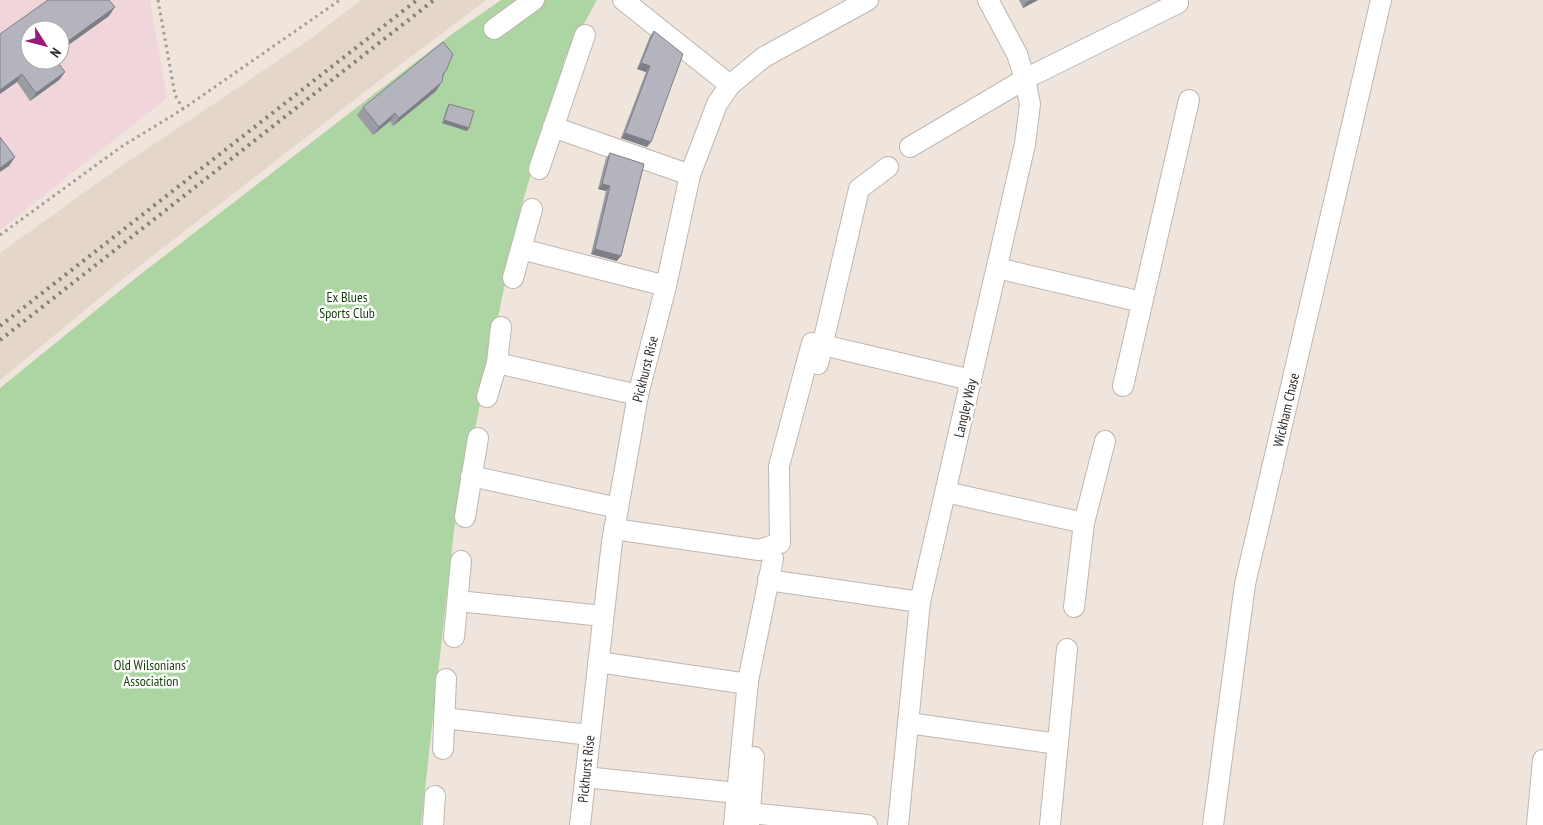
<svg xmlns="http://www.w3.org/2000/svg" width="1543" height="825" font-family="'PT Sans Narrow',sans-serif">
<rect width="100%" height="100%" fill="#efe5dd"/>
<polygon fill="#e5d6ca" points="361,0 486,0 358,97 124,278 0,380 0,253 117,169 313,37"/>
<path fill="#f0d5da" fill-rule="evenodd" d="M0,0H150L167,98L0,230ZM30,30H60V60H30Z"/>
<polygon fill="#add5a3" points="501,0 597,0 565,58 520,211 454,530 421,825 0,825 0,388 137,277 452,34"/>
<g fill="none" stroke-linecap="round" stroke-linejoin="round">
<defs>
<g id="minor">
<polyline points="623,0 730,85"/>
<polyline points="494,29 534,0"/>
<polyline points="553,127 690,175"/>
<polyline points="910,147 1025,79 1178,3"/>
<polyline points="539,169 585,35"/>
<polyline points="521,249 666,286"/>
<polyline points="997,268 1142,302"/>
<polyline points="513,278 532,209"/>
<polyline points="823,345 971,380"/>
<polyline points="497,363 638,395"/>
<polyline points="818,364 859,189 888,167"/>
<polyline points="1123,386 1189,100"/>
<polyline points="487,397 497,363 501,327"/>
<polyline points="471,476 618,508"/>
<polyline points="946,492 1084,523"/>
<polyline points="465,517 478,438"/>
<polyline points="614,529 759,550 780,543 779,466 812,343"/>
<polyline points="768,580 920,602"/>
<polyline points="458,601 603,616"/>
<polyline points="1074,607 1084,523 1105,441"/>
<polyline points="454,637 461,561"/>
<polyline points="598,662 748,684"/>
<polyline points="444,718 590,735"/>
<polyline points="908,723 1058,744"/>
<polyline points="443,749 446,679"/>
<polyline points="585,777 737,793"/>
<polyline points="750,813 867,825"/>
<polyline points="433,825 435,796"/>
<polyline points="580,825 612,542 638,395 666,286 690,175 717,104 730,85 764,57 868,0"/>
<polyline points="734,825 748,681 773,559"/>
<polyline points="749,825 754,757"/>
<polyline points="898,825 920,602 1025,144 1030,104 1025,79 1017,54 988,0"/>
<polyline points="1050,825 1067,649"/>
<polyline points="1213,825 1245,584 1381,0"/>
<polyline points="1537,825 1543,760"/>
</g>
</defs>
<use href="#minor" stroke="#bfb6af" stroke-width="22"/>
<g stroke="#a49d96" stroke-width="3" stroke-dasharray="2.5 4" stroke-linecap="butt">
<polyline points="158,0 175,95 183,109"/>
<polyline points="0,235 121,147 183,109 340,0"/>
</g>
<use href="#minor" stroke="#fff" stroke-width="20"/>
<g stroke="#857f79" stroke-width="4" stroke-dasharray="2.5 5" stroke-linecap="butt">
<polyline points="0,326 417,0"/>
<polyline points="0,340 434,0"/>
</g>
</g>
<g fill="#9b9ba4">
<polygon points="1019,0 1038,0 1023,8"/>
<polygon points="109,16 60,51 60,30 30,30 65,72 59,80 30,101 17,82 0,34"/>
<polygon points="654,31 647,147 621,138 646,72 637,69 650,36"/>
<polygon points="446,71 436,91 393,126 390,121 373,135 357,115 363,107"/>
<polygon points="449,104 469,128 467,131 442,123 447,107"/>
<polygon points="610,153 617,261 591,254 606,191 598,189 606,158"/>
</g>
<g fill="#7e7e86">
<polygon points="1031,0 1038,0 1023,8 1026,2"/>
<polygon points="115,7 109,16 60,51 60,47"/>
<polygon points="641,63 650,66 646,72 637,69"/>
<polygon points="65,72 59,80 30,101 36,93"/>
<polygon points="22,74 17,82 0,94 0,90"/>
<polygon points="442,82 436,91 393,126 399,118"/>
<polygon points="395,113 390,121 373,135 379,127"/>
<polygon points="444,120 469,128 467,131 442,123"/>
<polygon points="625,133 651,142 647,147 621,138"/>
<polygon points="15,157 9,166 0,172 0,168"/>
<polygon points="602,184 610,186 606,191 598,189"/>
<polygon points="595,249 621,256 617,261 591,254"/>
</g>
<g fill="#b4b4bf" stroke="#7e7e86">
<polygon points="48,0 109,0 115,7 60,47 60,30 30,30 30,60 56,60 65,72 36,93 22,74 0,90 0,34"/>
<polygon points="654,31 683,54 651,142 625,133 650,66 641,63"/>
<polygon points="443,42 453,54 446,71 443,74 442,82 399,118 395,113 379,127 363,107"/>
<polygon points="449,104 474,111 469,128 444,120"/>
<polygon points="0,137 15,157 0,168"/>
<polygon points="610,153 644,164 621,256 595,249 610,186 602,184"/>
</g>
<g text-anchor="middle" stroke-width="5" stroke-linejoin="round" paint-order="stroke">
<g font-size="14" fill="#143e07" stroke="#fff">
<text x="347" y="302">Ex Blues<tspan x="347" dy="16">Sports Club</tspan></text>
<text x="151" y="670">Old Wilsonians'<tspan x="151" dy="16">Association</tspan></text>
</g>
<g font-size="14" fill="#302c29" stroke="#fff">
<text transform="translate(645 369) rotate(-76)" y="5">Pickhurst Rise</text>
<text transform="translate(965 408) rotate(-77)" y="5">Langley Way</text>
<text transform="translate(1286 410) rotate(-77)" y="5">Wickham Chase</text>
<text transform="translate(586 769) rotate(-84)" y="5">Pickhurst Rise</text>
</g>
</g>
<g transform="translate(45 45) rotate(126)"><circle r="24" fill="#ffffff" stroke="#acaba9"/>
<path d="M0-4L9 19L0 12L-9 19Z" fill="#971c76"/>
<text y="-8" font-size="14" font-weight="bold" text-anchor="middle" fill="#302c29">N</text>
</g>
</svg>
